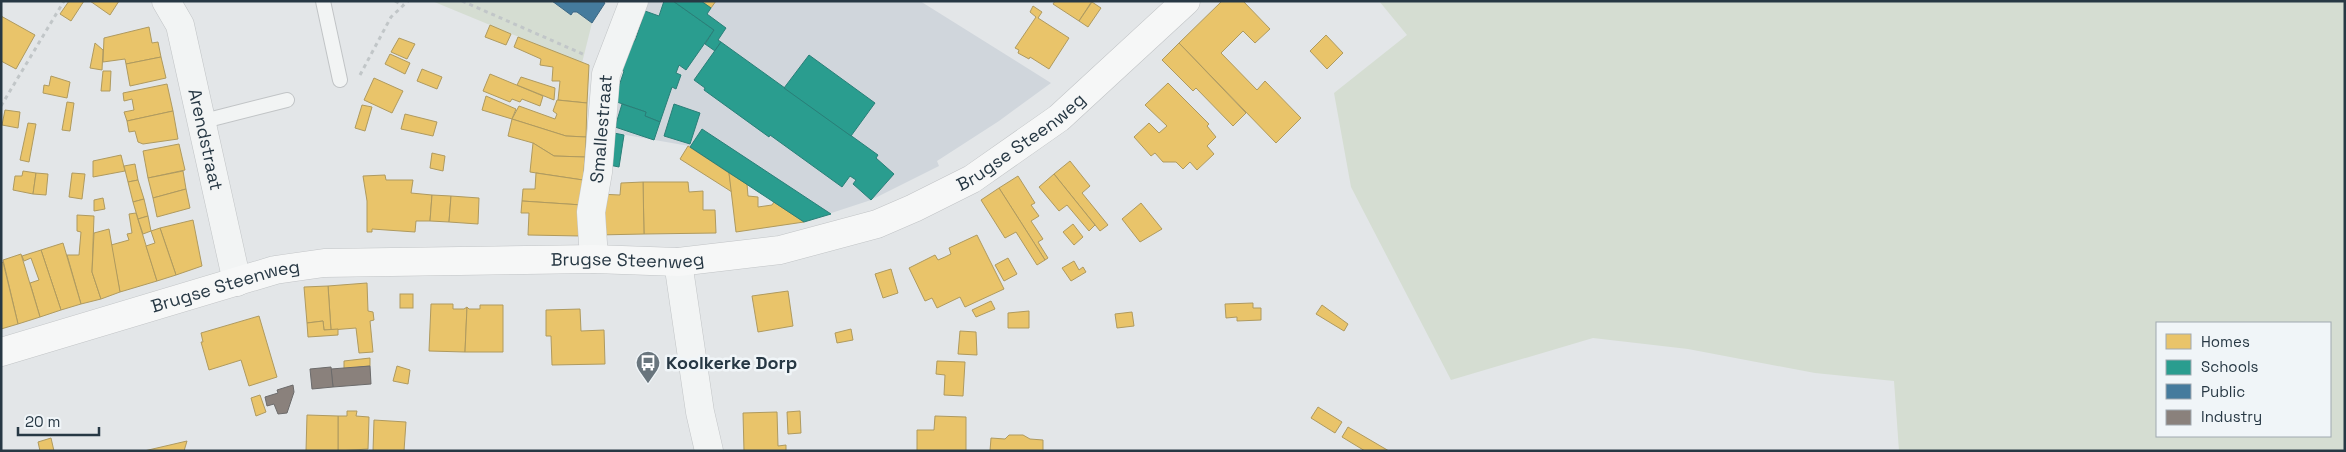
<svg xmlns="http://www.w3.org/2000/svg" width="2346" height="452" font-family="'Space Grotesk',sans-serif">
<rect width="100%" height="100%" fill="#e3e6e8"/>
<polygon fill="#d0d6dc" points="649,1 920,1 1051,83 999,121 937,161 939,166 871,200 804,222 689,146 609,132 624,71 621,70 635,41"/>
<g fill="#d5ddd2" fill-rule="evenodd">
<polygon points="432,1 551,1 571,15 577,12 592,23 582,63"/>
<path d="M1379,1H2345V451H1899L1894,381L1815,373L1688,349L1593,338L1451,380L1351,187L1334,93L1407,35ZM2157,323H2330V436H2157Z"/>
</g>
<g fill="#e9c46a" stroke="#af9a5f">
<polygon points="69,1 84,1 71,21 60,14"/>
<polygon points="90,1 119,1 110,15"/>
<polygon points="701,1 716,1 711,8"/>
<polygon points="1055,1 1092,1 1079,21 1053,4"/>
<polygon points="1222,1 1243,1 1270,29 1255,43 1243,31 1221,53 1257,90 1265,81 1301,118 1276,143 1179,43"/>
<polygon points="1092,2 1101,8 1088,27 1079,21"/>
<polygon points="1033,6 1042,12 1038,18 1069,38 1049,69 1030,57 1029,59 1018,53 1019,50 1015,48 1036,17 1030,12"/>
<polygon points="1,16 35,35 16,69 1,61"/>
<polygon points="490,25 511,34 506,45 485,37"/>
<polygon points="149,27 152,43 158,42 161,57 126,64 125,59 103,62 104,38"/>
<polygon points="1326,35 1343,53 1327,69 1310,51"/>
<polygon points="518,37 589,65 587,103 558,100 560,81 552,81 553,67 540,65 541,59 514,47"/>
<polygon points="399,38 415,44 407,59 391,52"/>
<polygon points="95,43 103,50 102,70 90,68"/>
<polygon points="1179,43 1246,113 1233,126 1196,88 1193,91 1162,60"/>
<polygon points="390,54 410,63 405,74 385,64"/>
<polygon points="161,57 166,78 130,86 126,64"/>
<polygon points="422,69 442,77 437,89 417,81"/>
<polygon points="103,71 111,71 110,91 101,91"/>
<polygon points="490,74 543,96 540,106 522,99 520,102 512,99 510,102 483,91"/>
<polygon points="51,76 70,82 67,98 43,93 44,85 49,86"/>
<polygon points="521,77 555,88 554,100 517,85"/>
<polygon points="374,78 403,91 392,113 364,100"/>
<polygon points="1168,83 1209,124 1207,126 1216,137 1207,146 1214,154 1197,170 1190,162 1183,169 1176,162 1163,162 1155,153 1151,156 1134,137 1149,123 1159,133 1167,126 1145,105"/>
<polygon points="167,84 173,111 127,121 124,112 134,110 132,99 124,101 123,93"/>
<polygon points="486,96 516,109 512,119 482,110"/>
<polygon points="557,100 587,103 586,137 566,136 512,119 519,106 555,119 557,114 553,111"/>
<polygon points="67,102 74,103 70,131 62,130"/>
<polygon points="362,105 372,107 365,131 355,128"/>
<polygon points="5,110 20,112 18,128 2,125"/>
<polygon points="173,111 178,139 143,144 138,142 135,131 129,132 127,121"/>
<polygon points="405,114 437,122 433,136 401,129"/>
<polygon points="512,119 566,136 586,137 585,157 554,156 533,143 508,136"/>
<polygon points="28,123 36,124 29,162 20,160"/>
<polygon points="533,143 554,156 585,157 583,180 530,172"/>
<polygon points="179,144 185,170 148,178 143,151"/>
<polygon points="688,146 729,173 732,192 680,159"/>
<polygon points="432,153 445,156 443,171 430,168"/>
<polygon points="121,155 125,171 93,177 93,161"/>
<polygon points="1070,161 1090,186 1082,193 1108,225 1100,231 1054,174"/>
<polygon points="135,164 138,180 128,182 124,166"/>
<polygon points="23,171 36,173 33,194 13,190 15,176 22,176"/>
<polygon points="183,171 186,189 153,198 148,178"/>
<polygon points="36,173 48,174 46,195 33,194"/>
<polygon points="72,173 85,174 82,199 69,197"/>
<polygon points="536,173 583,180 582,205 522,201 523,189 535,189"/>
<polygon points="729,173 747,184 748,196 758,197 758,207 772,205 774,202 804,222 736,232"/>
<polygon points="1054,174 1095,225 1089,231 1067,205 1059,211 1039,187"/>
<polygon points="385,175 386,180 413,180 411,193 432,195 430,221 416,221 415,232 372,229 372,232 367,232 367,201 363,176"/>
<polygon points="1018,176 1035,203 1031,205 1039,216 1031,221 1043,239 1038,242 1048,258 1045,260 999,188"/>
<polygon points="138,180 144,199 133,202 128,182"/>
<polygon points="643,182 688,182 689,192 703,191 703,210 715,210 716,233 644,234"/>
<polygon points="643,182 644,234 597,235 598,194 620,195 621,183"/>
<polygon points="999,188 1045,260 1037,265 1016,232 1005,238 981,200"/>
<polygon points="186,189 190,208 157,217 153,198"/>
<polygon points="432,195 451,196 449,222 430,221"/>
<polygon points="451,196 479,198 478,224 449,222"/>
<polygon points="103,198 105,209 94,211 94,200"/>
<polygon points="144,199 148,216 138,219 133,202"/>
<polygon points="522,201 582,205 581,236 528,235 529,213 521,213"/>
<polygon points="1141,203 1162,229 1140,242 1122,219"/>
<polygon points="136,213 157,281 120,292 111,245 129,240 127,234 132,233 129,214"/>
<polygon points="77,215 94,216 92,272 101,299 81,304 67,255 79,255 81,232 77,231"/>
<polygon points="148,216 151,231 143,234 138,219"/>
<polygon points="193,220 202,266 176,275 160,228"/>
<polygon points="1073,224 1083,237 1074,245 1063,232"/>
<polygon points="160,228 176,275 157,281 146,246 155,243 151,231"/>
<polygon points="109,229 120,292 101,299 92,272 94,233"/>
<polygon points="977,235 1004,289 965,307 960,297 937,308 932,298 925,301 909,268 935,255 938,260 945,257 951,254 949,248"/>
<polygon points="63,243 81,304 61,310 41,250"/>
<polygon points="41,250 61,310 40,317 30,283 39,280 31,258 24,261 22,256"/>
<polygon points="21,254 40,317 18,324 3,260"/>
<polygon points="1008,258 1017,274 1004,281 995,265"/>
<polygon points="1074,261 1079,270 1083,267 1086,272 1071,281 1062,268"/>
<polygon points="3,262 18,324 1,329 1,263"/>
<polygon points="891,269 898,293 883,298 875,274"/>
<polygon points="367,283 368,311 373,312 374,320 370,321 373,352 359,353 356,328 331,330 328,286"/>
<polygon points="328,286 331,330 324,330 323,321 307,323 304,287"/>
<polygon points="788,291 793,326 758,332 752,296"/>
<rect x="400" y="294" width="13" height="14"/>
<polygon points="991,301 995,309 976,317 972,310"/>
<polygon points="1253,303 1253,308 1261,308 1261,320 1237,321 1237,317 1226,318 1225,304"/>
<polygon points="431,304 453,304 453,309 464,309 467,307 465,352 429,351"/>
<polygon points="480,305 503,305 503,352 465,352 467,307 469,309 480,309"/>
<polygon points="1322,305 1348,324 1344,331 1316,314"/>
<polygon points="580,309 581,331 604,330 605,364 552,365 551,336 546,336 546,310"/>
<polygon points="1029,311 1029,328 1008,328 1008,313"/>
<polygon points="1132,312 1134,326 1117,328 1115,314"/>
<polygon points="259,316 277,377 249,386 241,360 209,370 201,342 203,342 201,333"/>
<polygon points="323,321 324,330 338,329 338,335 308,337 307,323"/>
<polygon points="851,329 853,340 837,343 835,333"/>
<polygon points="960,331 976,332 977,355 958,354"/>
<polygon points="370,358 370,366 344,369 344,361"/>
<polygon points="937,361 965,362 963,396 944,395 945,375 936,374"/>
<polygon points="397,366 410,370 408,384 393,381"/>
<polygon points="260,395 266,412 256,416 251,398"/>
<polygon points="1318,407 1342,422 1335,433 1311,418"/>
<polygon points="347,411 357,411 356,416 369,417 368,449 338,451 338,416 347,416"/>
<polygon points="800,411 801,433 788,434 787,412"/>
<polygon points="777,412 778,446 786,445 786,451 744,451 743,413"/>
<polygon points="307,415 338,416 338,451 306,451"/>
<polygon points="935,416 966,417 966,451 917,451 917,430 934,430"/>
<polygon points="374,420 406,422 404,451 373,451"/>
<polygon points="1348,427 1389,451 1365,451 1342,437"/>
<polygon points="1009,435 1023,435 1030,439 1043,440 1043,451 990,451 991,438 1005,439"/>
<polygon points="51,438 54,451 40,451 38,442"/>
<polygon points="187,441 184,451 144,451"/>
</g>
<g fill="#2a9d8f" stroke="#297f78">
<polygon points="664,1 673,1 714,30 686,70 679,65 676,73 681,75 676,89 672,87 660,122 645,116 646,112 614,101 624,71 621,70 631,40 635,41 645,11 659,16"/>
<polygon points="673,1 701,1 711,8 707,14 726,28 718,40 721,42 715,51 705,44 714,30"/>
<polygon points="721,42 878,155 876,158 894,174 871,200 853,184 856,180 850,176 842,187 770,135 769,137 704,90 705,88 694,80"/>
<polygon points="809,55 875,103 851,136 784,88"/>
<polygon points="622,104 646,112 645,116 660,122 654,140 615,127"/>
<polygon points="674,104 700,113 690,144 664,136"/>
<polygon points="702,129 831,214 804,222 690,147"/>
<polygon points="609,132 624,135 619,167 604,164"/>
</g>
<polygon fill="#457b9d" stroke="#3c6782" points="552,1 602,1 605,3 592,23 577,12 573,12 571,15"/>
<g fill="#8a817c" stroke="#6c6b6b">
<polygon points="370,366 371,384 333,387 331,369"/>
<polygon points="331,367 333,387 312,389 310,369"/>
<polygon points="293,385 294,392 287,413 278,414 274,404 267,406 265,397 278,393 277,390"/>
</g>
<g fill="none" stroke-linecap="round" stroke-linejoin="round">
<defs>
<g id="lane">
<polyline points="323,1 340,80"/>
<polyline points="200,122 287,100"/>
</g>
<g id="street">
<path id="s1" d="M166,1L180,25L237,282"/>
<path id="s2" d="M594,259L591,212L598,172L606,74L634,1"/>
<polyline points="678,262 700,412 709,451"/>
</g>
<g id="secondary">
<path id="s3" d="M1,352L275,270L324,263L594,259L678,262L780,250L877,224L914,208L972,179L1059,118L1186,1"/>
</g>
</defs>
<use href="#lane" stroke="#c1c4c6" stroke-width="16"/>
<use href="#street" stroke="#c1c4c6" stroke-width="29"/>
<use href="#secondary" stroke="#c1c4c6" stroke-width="29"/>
<g stroke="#c1c6c8" stroke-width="3" stroke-dasharray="4 4" stroke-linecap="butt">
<polyline points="395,1 403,5"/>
<polyline points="462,1 585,55"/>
<polyline points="360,75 391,17 408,1"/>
<polyline points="1,106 64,1"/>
</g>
<use href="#lane" stroke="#f2f4f4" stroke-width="14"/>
<use href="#street" stroke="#f2f4f4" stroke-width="28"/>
<use href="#secondary" stroke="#f6f7f7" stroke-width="28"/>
</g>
<defs>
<symbol id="bus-pin" viewBox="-11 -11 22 30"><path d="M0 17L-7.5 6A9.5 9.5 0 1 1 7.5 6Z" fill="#69757d" stroke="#f0f5f8"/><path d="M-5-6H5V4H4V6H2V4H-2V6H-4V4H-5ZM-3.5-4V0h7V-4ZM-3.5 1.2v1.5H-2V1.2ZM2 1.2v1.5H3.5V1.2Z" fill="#fff"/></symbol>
</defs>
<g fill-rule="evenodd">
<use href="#bus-pin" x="634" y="349" width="28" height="38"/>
</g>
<g text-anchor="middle" stroke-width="5" stroke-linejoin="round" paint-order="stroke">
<g font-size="18" fill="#273844" stroke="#f0f5f8">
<text dy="6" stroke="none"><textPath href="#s2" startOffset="131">Smallestraat</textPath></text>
<text dy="6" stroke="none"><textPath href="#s1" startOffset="145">Arendstraat</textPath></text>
<text dy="6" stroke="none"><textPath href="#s3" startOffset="1059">Brugse Steenweg</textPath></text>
<text dy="6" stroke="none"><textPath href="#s3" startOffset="639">Brugse Steenweg</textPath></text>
<text dy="6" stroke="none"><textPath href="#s3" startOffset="234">Brugse Steenweg</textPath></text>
</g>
<g font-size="18" font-weight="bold" fill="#273844" stroke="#f0f5f8" text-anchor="start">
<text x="666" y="369">Koolkerke Dorp</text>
</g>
</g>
<rect width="2346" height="452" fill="none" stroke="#273844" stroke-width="5"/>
<rect x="2156" y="322" width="175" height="115" fill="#f0f5f8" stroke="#a0a9b0"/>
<rect x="2166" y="334" width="25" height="15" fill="#e9c46a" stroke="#a0a9b0"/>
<text x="2201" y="347" font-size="15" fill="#273844">Homes</text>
<rect x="2166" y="360" width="25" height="15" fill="#2a9d8f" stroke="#a0a9b0"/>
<text x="2201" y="372" font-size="15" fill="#273844">Schools</text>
<rect x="2166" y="384" width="25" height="15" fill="#457b9d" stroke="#a0a9b0"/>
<text x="2201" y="397" font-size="15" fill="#273844">Public</text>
<rect x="2166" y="410" width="25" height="15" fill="#8a817c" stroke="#a0a9b0"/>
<text x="2201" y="422" font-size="15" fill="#273844">Industry</text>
<path d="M18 427v8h81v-8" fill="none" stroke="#273844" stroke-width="2.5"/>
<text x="25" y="427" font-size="15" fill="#273844" stroke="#f0f5f8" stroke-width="4" paint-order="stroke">20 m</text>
</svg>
